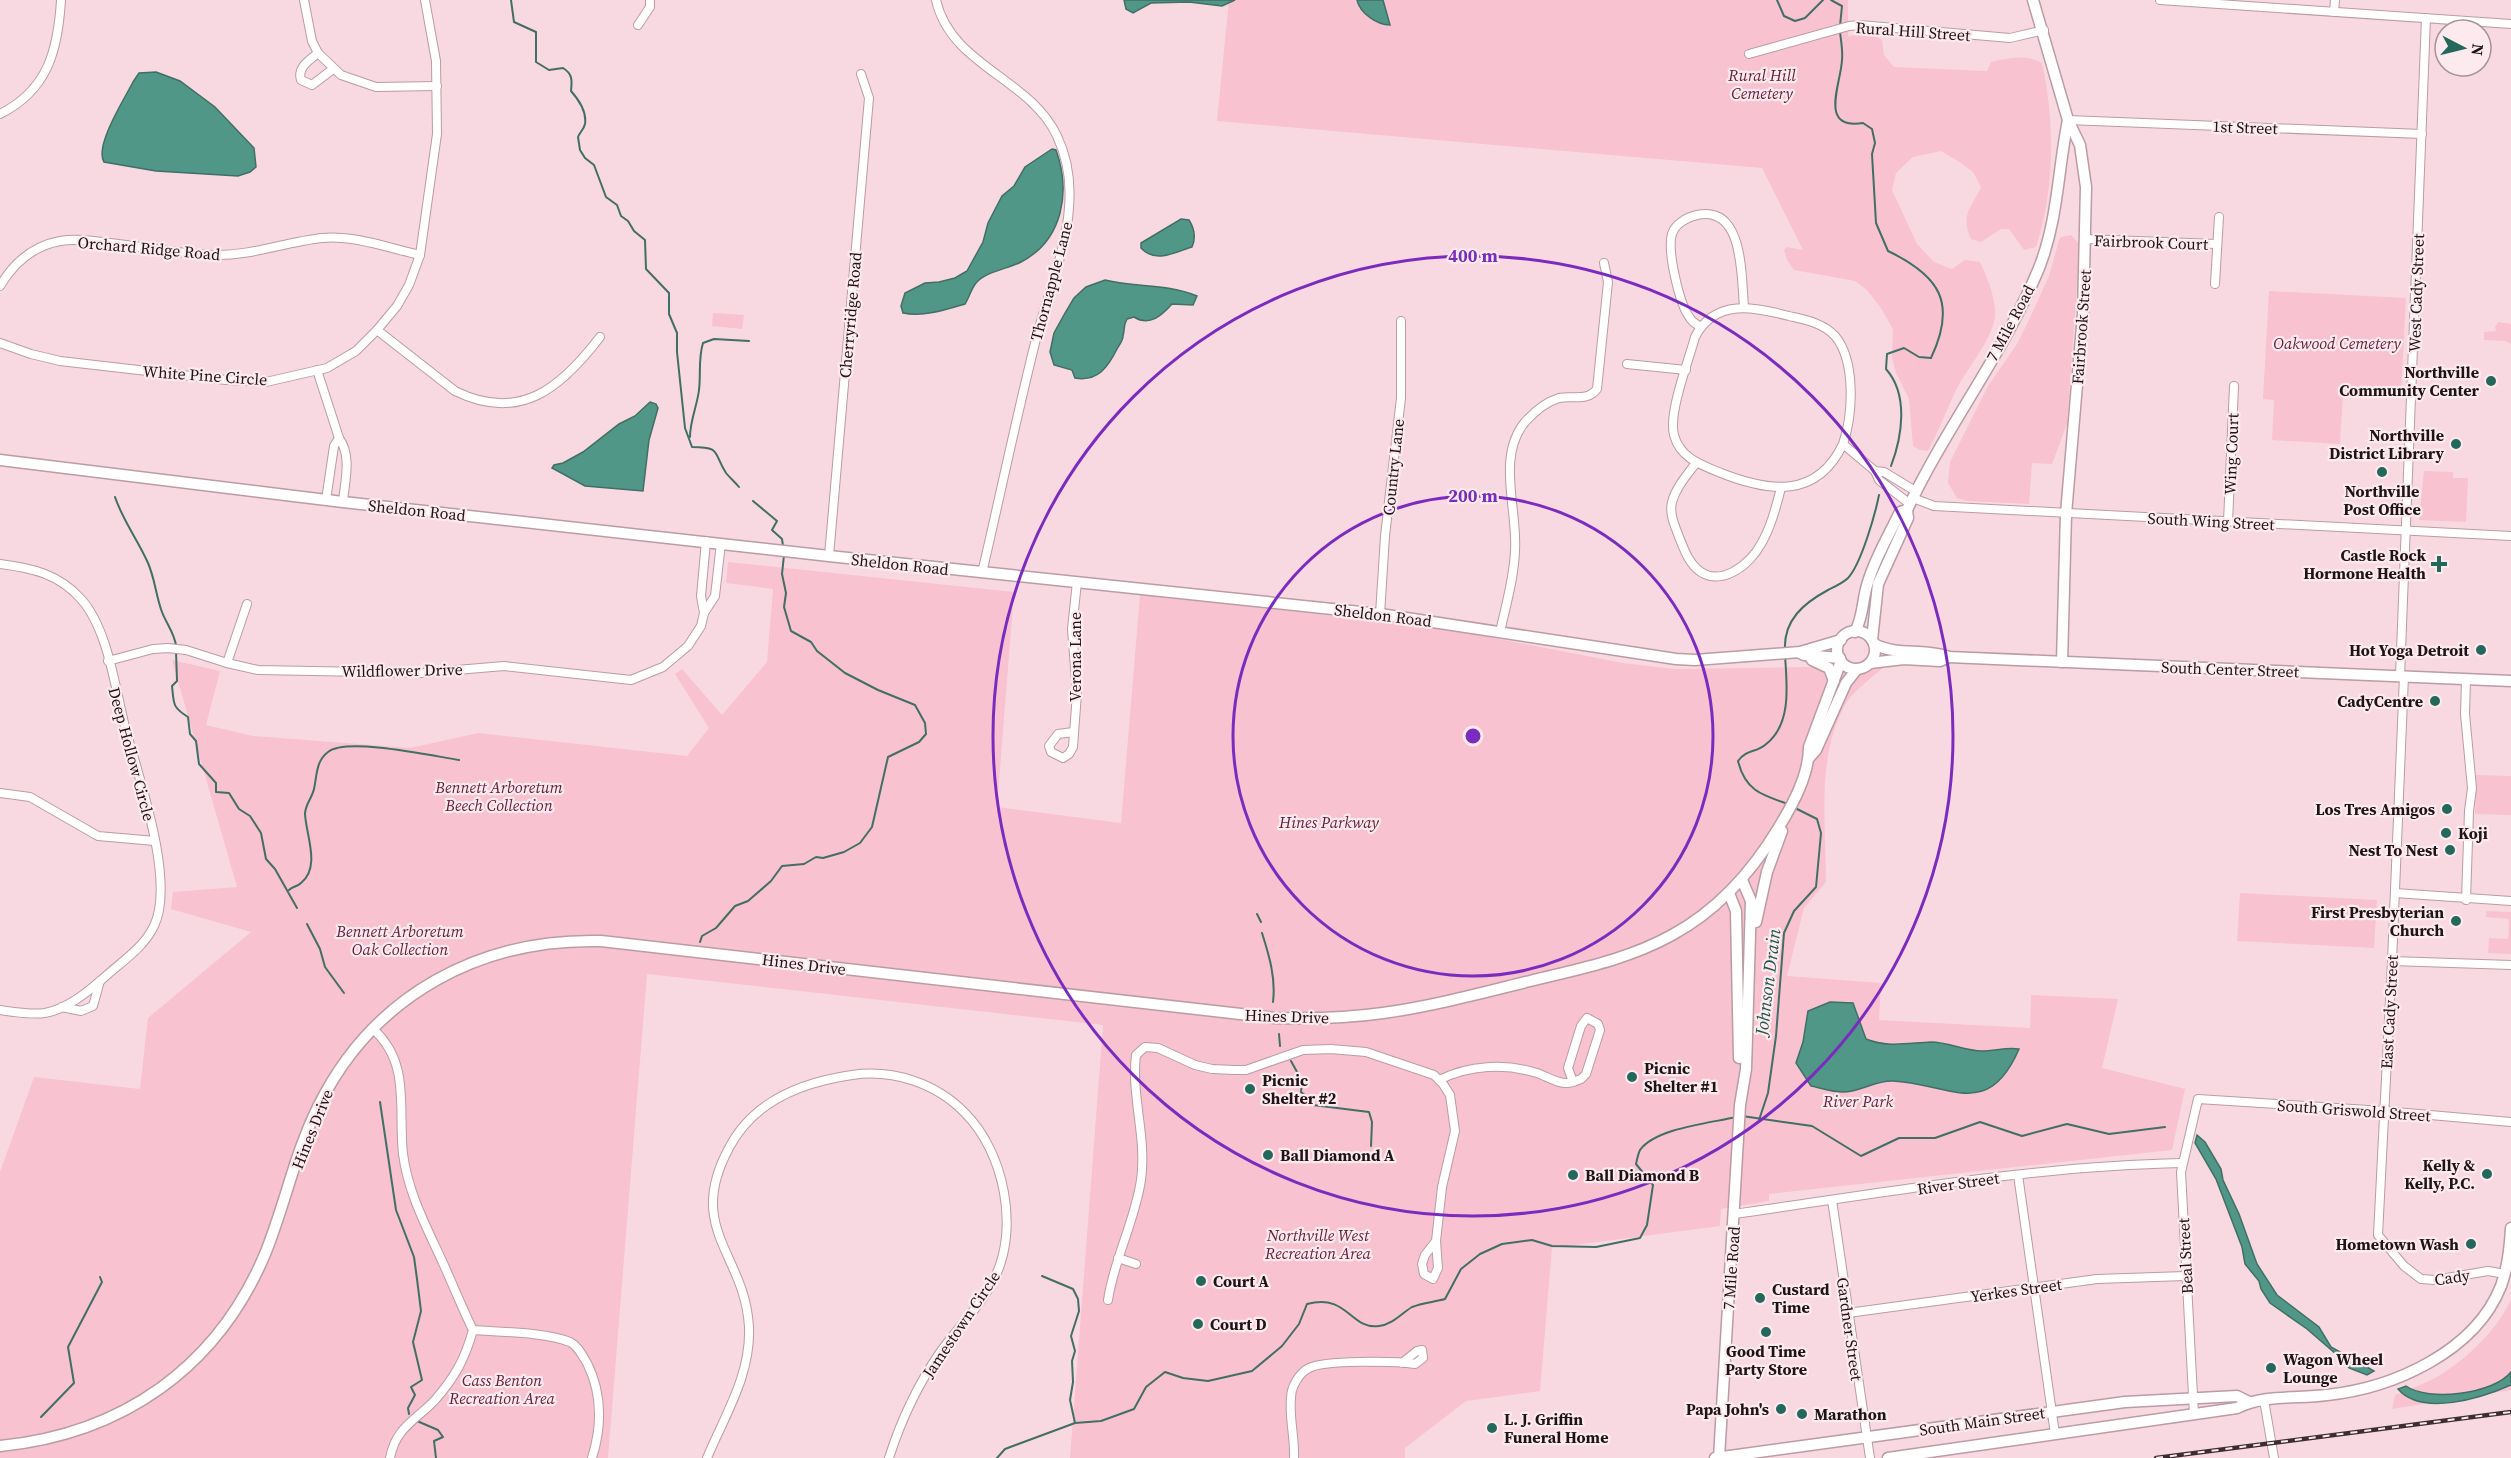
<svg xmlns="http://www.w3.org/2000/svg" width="2511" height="1458" font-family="'Source Serif 4',serif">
<rect width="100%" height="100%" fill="#f9d9e1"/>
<g fill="#f8c2d1">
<path d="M1229,0H1848V36C1861,34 1870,32 1882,40L1884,55L1894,67L1987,71L1991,62C2009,58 2026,54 2042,63C2055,122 2055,189 2036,247L2024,250L2009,229H2001L1981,242L1971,239C1960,214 1971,209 1981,187L1973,172L1958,161L1941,151L1913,157L1896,173L1892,190L1917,244L1934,262L1952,269L1965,260L1980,262C1987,276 1996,299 1995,315C1994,338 1965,371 1955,392C1946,412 1938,432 1928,451L1920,450L1913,446L1909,399L1896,373L1892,358L1893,329L1881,308L1867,290L1855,281L1794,270L1787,260L1784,250L1787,247L1803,250L1762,168L1217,121Z"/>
<polygon points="2071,235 2080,245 2067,424 2052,464 2032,463 2029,504 1967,501 1957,498 1948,483 1950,462 1988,386 2017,344 2028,322 2049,276 2059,240 2061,237"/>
<polygon points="2269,291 2406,298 2401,395 2343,392 2340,444 2272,440 2274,400 2263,399"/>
<polygon points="713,313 744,315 742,329 712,326"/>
<polygon points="2498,322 2511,324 2511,344 2506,341 2484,340 2484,332 2496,331 2495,327"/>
<polygon points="2424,471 2453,472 2453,478 2468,478 2466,522 2419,520"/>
<path d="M728,562L1014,592L997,807L1121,823L1140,595L1437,627L1623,663L1675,669L1885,666C1874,676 1852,692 1845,705C1816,758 1826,824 1826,882L1804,908L1787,976L1881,983L1879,1020L2030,1028L2031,995L2118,999L2102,1068L2185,1089L2172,1150L1769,1194V1201L1721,1209L1720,1226L1552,1248L1540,1391L1466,1401L1405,1448V1458H1070L1103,1025L647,974L608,1458H0V1172L34,1077L140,1089L148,1018L251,932L171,909L173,892L237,887L172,660L220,671L206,725L253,736L410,748L478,733L687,756L709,728L675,674L682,669L722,715L767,662L773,589L726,583Z"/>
<polygon points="2476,775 2511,776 2511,815 2475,814"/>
<polygon points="2240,893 2377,900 2374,948 2237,941"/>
<polygon points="2486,911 2511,912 2511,954 2488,953 2489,938 2508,939 2509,919 2486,917"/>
<path d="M2511,1299V1390L2392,1409L2395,1395C2412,1388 2431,1382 2446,1371C2471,1355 2499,1327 2511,1299Z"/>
</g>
<g fill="#509787" stroke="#416f65" stroke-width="1.5">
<polygon points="1124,0 1235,0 1222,6 1189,2 1151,3 1133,13 1126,9"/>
<path d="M1357,0H1383L1390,25C1377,25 1360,13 1357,0Z"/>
<path d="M156,72L180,81L215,107L254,148L256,167L250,172L238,176L156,171L104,162C94,146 125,98 133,82L139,73Z"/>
<path d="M1052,149L1056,150C1071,192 1063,240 1021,262C1008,269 986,271 976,283C971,289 969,298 965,304C945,310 924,317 903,313L901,306L905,293L925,283L939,282L955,278L967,271L983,242L988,223L1002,196L1014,186L1025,167Z"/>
<path d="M1181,219L1189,220C1194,228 1196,238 1192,247C1175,252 1156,264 1141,248V243Z"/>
<path d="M1105,280C1136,288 1166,283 1197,296L1193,305L1172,304C1162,315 1150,327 1134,317L1127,319C1123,326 1125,329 1123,336C1123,341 1119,345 1117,349C1108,367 1098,382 1075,378L1072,370L1054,365L1050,352L1054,333L1065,313L1074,298L1086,287Z"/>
<polygon points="650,402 656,404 658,408 649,440 643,491 585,486 552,468 554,465 563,463 583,452 619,424 635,416"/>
<path d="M1830,1002L1853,1003L1866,1039C1888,1048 1908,1043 1931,1042C1948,1042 1965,1051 1982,1051C1995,1051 2006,1047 2019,1049C1988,1121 1950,1084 1893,1081C1876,1080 1860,1092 1843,1092C1833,1092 1821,1088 1811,1086L1796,1063L1803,1042L1808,1011Z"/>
<polygon points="2197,1135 2205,1142 2221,1169 2223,1180 2239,1214 2257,1264 2277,1295 2319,1327 2331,1347 2374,1371 2367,1375 2349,1368 2344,1361 2307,1329 2270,1303 2261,1289 2259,1281 2245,1264 2242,1247 2216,1179 2195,1143"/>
<path d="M2511,1372V1385C2482,1398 2422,1417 2398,1389L2406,1386C2428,1402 2494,1394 2511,1372Z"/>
</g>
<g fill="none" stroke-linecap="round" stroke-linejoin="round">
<g stroke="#416f65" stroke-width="2">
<path d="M511,0L514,22L536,32V62L549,70L563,68C573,74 572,81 571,91C579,100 587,111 585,124C584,129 580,132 578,137L580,150L585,158L594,165L606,197L617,205L621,216L628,221L634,231L645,240L646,269L669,293V314L677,333V352L685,428L692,447C722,447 713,453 726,473C730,478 735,482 739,487"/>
<polyline points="1777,0 1784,16 1795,21 1805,18 1823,0"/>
<polyline points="1831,0 1842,6 1840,26"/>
<path d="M1840,32C1841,41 1843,51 1842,60C1841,84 1818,130 1863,123L1872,129L1875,143L1872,154L1876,223L1888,251C1940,276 1957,303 1931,358L1919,357L1904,348L1887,354L1886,369C1909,395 1902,437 1891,466"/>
<path d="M690,437C690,421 697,406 699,390C701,374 698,359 703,343L714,339L749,341"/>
<path d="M115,497C123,521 138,540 148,563C155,579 156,596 162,612C166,623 175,634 176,646"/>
<polyline points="753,501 777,521 772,530 782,539 783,546"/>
<path d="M176,651L177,681L172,686C174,704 172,707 188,717L190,734L196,741L199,764L216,783V792L229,793L239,809L250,816L261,833L266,859L275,869L297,908"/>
<path d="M1785,651C1783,620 1804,603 1828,590C1834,587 1843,583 1848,578C1861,564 1875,515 1879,495"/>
<path d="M1785,656C1787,685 1792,725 1765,745C1755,753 1747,749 1738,761C1745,790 1761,795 1788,804"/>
<path d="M289,890C293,886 297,887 301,883C321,867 306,835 305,814C305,805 312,798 314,789C317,775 316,761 328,752C347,737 433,756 459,760"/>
<polyline points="1257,914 1261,922"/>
<polyline points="307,924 320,949 325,967 344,993"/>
<path d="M1262,933C1269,955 1276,978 1273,1002"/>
<polyline points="700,942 702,936 716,928 735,906 748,901 771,881 782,866 804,864 816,857 823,858 844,852 860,843 872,827 888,757 919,742 926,734 925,723 915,705 878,690 845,673 817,651 811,642 791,631 784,607 786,593 782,574 784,555"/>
<polyline points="1279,1034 1280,1046"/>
<polyline points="1291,1061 1302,1081 1301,1092 1309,1098 1313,1105 1369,1112 1372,1122 1371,1146"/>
<polyline points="380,1102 396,1210 414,1257 417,1279 421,1311 413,1342 422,1380 411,1387 415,1395 408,1408 409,1414"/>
<polyline points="1742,1116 1812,1126 1861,1156 1899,1138 1935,1138 1980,1122 2022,1136 2067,1124 2109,1134 2165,1127"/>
<polyline points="1759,1120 1768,1093 1776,1036 1784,933 1794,911 1816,887 1821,833 1817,819 1795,808"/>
<polyline points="1042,1276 1073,1289 1078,1299 1079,1311 1071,1336 1075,1351 1072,1361 1073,1382 1070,1400 1075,1423"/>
<polyline points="41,1417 74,1383 68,1347 102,1282 100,1277"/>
<polyline points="417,1421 438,1430 443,1437 434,1441 436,1458"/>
<path d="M997,1458L1005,1449L1075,1423L1101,1421L1134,1409L1146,1387L1165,1372L1183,1378L1208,1381L1252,1371L1282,1346L1299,1324L1307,1304C1348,1293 1350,1330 1379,1326C1392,1325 1402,1313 1412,1307C1422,1303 1434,1302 1445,1299L1461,1269L1480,1254L1502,1244L1532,1240L1552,1246L1596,1247L1640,1238L1647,1225L1653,1185L1636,1164C1637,1160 1638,1154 1640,1150C1656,1128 1711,1123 1736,1117"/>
</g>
<defs>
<g id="street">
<polyline points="304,0 312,41 318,53 341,75 376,87 437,86"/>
<path d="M936,0C951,66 1030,78 1057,136C1067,157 1071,183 1069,207C1067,248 1045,302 1035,343C1016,419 1000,496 982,573"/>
<polyline points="2160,0 2511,24"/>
<polyline points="2334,12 2335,0"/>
<polyline points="638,25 650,7 650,0"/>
<path d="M318,53C309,61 297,67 301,80L312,85L333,69"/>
<polyline points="1749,54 1849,26 1860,25 2010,38 2044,30"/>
<path d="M0,114C48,90 58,50 61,0"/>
<polyline points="2068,120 2422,134"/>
<polyline points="2085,239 2216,244"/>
<polyline points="2215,284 2219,217"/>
<path d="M0,286C13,264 33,246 60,241C76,238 94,241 110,243C144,247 180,254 214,255C251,256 285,242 322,238C354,235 389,248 420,255"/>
<path d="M1700,327C1697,324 1692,322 1690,318C1679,304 1667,250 1672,234C1675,224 1687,217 1697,215C1744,205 1741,275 1744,306"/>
<path d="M377,330L455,391C520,423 561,388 600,337"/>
<polyline points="0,343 31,354 60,361 226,380 266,382 327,368 356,351 377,330 397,306 409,285 420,255 437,134 436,61 425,0"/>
<polyline points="1627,364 1686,370"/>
<path d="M317,370L339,438C352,456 345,480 343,502"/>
<path d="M1843,444C1817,499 1769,492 1721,473C1701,465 1680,458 1674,435C1668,413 1689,360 1695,337C1715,298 1755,307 1789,316C1806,320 1823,323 1835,336C1856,361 1853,415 1843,444L1875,471"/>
<path d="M1696,463C1687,475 1676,487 1672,502C1669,514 1675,526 1679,537C1684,549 1688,561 1697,569C1719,589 1750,565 1761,544C1771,527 1776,507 1781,488"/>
<polyline points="1913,498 1934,506 2511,536"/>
<polyline points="326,500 334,446 339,438"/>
<polyline points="1910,504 1879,480 1875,471 1884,472 1917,492"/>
<polyline points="2228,522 2234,386"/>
<polyline points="829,556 869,98 861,74"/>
<path d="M0,564C32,568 59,574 81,599C108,629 115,688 125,727C138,776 176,881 154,926C144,947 124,960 107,975C90,990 68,1009 45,1013C31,1015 14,1012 0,1010"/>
<polyline points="704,613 701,596 706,541"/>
<polyline points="1380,614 1385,536 1401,398 1401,321"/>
<path d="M1500,632C1506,605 1514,578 1515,551C1518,510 1496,457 1525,422C1534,412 1546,402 1559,398C1573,395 1587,402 1597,389L1608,282L1604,263"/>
<polyline points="108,661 153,649 168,648 186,650 227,663 258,670 421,673 504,666 631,680 663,667 688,646 701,626 704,613 715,596 721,543"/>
<polyline points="227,663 247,604"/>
<polyline points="2400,676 2426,18"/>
<polyline points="2404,676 2392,961 2378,1235 2404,1266 2421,1279 2435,1280 2488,1271 2505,1274"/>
<polyline points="1073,732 1058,734 1049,746 1051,752 1063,758 1069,754 1073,747 1077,693 1072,629 1077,582"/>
<polyline points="0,793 30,797 98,836 155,841"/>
<polyline points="2395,893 2511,901"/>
<polyline points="2466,900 2469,811 2472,788 2465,714 2466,679"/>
<polyline points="2392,961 2511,965"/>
<polyline points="62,1007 81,1011 93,1006 100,981"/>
<polygon points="1587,1018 1598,1024 1600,1030 1586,1074 1581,1079 1573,1082 1568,1068 1581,1026"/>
<path d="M373,1029C411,1063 398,1108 403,1154C408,1193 427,1228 443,1263C453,1285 462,1308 473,1330C465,1359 455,1377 435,1400C415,1421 396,1427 390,1458"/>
<path d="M1439,1080C1469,1065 1505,1063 1537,1073C1549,1077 1560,1086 1573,1082"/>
<polyline points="2018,1175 2055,1434"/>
<polyline points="1832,1200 1870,1458"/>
<path d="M1734,1214C1883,1193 2032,1166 2182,1163"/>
<polyline points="1118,1258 1136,1264"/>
<path d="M1108,1300C1114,1259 1135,1221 1141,1180C1147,1137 1131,1097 1136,1055L1145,1047L1158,1048L1195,1065L1212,1069L1234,1070H1246L1303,1050L1331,1049L1366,1052L1434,1075L1443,1084L1450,1095L1455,1131L1442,1187L1436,1241L1425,1255L1422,1264L1424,1274L1433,1279L1438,1268L1436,1241"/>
<polyline points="1848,1313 2097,1279 2185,1276"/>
<path d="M473,1330C498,1332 547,1332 570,1342C578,1346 582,1355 587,1363C602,1393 602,1426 592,1458"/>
<polyline points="2264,1400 2274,1458"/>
<polyline points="2194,1414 2181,1172 2198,1099 2384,1111 2511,1122"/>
<path d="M707,1458C725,1415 751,1375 749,1327C745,1254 685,1229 729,1148C753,1101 803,1082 852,1075C893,1069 936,1083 965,1113C1004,1152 1020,1229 994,1279C981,1306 958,1327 941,1351C918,1384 901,1420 889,1458"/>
<path d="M1294,1458C1295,1438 1289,1418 1291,1398C1291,1387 1299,1373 1309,1368C1324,1360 1396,1361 1415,1364L1423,1358L1422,1350L1417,1351L1402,1363"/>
</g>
<g id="secondary">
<polyline points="2033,0 2068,120 2080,145 2086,187 2083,314 2066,514 2062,662"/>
<polyline points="0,460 343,502 829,556 1380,614 1676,659 1695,660 1800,652 1841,640"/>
<circle cx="1856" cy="650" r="19"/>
<path d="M1855,632C1864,615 1862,599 1868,582C1875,558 1889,535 1900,512L1907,510"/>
<path d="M1872,640L1878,584L1908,518L1907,510C1946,427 2004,353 2039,268C2058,220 2058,169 2068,120"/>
<path d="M1874,644C1896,656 1926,648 1949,657L2511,681"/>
<polyline points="1800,653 1804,655 1840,658"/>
<polyline points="1809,655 1812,660 1829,668 1834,681"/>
<polyline points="1870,663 1904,659 1940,661 1949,657"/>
<polyline points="1809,758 1816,750 1846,683 1857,669"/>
<polyline points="1729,893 1736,911 1739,1058"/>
<polyline points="1756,922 1767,872 1782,831"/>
<path d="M0,1446C122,1434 217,1368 265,1254C285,1205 295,1152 319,1105C374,995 480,938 601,941L1275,1018C1311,1019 1347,1018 1383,1013C1433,1006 1481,993 1530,981C1578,969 1627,960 1672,935C1718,910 1752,872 1779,827C1793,804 1809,775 1809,747L1841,661"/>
<polyline points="1715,1458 2125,1402 2237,1396 2249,1402"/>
<polyline points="1719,1458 1740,1105 1746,1069 1751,901 1742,880"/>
<path d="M1888,1458L2237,1408C2264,1394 2298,1399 2327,1395C2393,1388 2475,1352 2501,1286C2508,1267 2510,1248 2511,1228"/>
</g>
</defs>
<use href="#street" stroke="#ba9ca4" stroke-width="10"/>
<use href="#secondary" stroke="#ba9ca4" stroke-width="13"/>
<use href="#street" stroke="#fff" stroke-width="8"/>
<use href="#secondary" stroke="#fff" stroke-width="10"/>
<defs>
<polyline id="rail" points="2156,1458 2511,1412"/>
</defs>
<use href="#rail" stroke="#3b2d32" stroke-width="4.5"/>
<use href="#rail" stroke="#fdeaef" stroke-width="2" stroke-dasharray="7" stroke-linecap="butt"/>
</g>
<g fill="none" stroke="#7b2cbf" stroke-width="3">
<circle cx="1473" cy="736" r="240"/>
<circle cx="1473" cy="736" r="480"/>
</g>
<g fill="#24685b" stroke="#fdeaef" stroke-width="2">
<circle cx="2491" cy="381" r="6"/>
<circle cx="2456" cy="444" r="6"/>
<circle cx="2382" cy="472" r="6"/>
<path d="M2436 555h6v6h6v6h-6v6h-6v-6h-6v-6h6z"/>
<circle cx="2481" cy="650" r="6"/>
<circle cx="2435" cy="701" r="6"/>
<circle cx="2447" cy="809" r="6"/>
<circle cx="2446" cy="833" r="6"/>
<circle cx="2450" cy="850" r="6"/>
<circle cx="2456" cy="921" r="6"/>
<circle cx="1632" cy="1077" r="6"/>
<circle cx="1250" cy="1089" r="6"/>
<circle cx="1268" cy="1155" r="6"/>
<circle cx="2487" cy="1174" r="6"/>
<circle cx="1573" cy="1175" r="6"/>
<circle cx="2471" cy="1244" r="6"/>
<circle cx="1201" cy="1281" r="6"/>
<circle cx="1760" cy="1298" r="6"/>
<circle cx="1198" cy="1324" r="6"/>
<circle cx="1766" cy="1332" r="6"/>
<circle cx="2271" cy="1368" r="6"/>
<circle cx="1781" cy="1409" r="6"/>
<circle cx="1802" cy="1414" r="6"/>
<circle cx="1492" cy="1428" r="6"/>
</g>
<g text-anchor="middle" stroke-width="4.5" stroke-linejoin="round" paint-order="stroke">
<g font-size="16" fill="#1e1317" stroke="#fdeaef">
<text transform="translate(1913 31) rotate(4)" y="6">Rural Hill Street</text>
<text transform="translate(2245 127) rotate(2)" y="6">1st Street</text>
<text transform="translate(2151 242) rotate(2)" y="6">Fairbrook Court</text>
<text transform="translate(149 248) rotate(5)" y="6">Orchard Ridge Road</text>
<text transform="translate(1051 281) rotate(-75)" y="6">Thornapple Lane</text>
<text transform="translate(2416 293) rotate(-88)" y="6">West Cady Street</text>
<text transform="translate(850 315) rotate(-85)" y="6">Cherryridge Road</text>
<text transform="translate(2010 323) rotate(-62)" y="6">7 Mile Road</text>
<text transform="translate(2081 327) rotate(-86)" y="6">Fairbrook Street</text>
<text transform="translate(205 375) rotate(4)" y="6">White Pine Circle</text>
<text transform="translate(2231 454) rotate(-88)" y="6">Wing Court</text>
<text transform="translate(1393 467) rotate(-84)" y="6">Country Lane</text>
<text transform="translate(417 510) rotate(6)" y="6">Sheldon Road</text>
<text transform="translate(2211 521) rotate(3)" y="6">South Wing Street</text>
<text transform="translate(900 564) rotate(6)" y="6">Sheldon Road</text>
<text transform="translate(1383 615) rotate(7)" y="6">Sheldon Road</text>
<text transform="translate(1075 657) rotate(-90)" y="6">Verona Lane</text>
<text transform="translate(2230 669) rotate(2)" y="6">South Center Street</text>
<text transform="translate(402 670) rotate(-1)" y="6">Wildflower Drive</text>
<text transform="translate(132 754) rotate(75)" y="6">Deep Hollow Circle</text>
<text transform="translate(804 964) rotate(7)" y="6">Hines Drive</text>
<text transform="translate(2389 1012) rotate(-87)" y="6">East Cady Street</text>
<text transform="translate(1287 1016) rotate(2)" y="6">Hines Drive</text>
<text transform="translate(2354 1110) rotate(4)" y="6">South Griswold Street</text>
<text transform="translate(312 1129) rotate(-68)" y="6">Hines Drive</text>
<text transform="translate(1958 1183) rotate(-8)" y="6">River Street</text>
<text transform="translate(2185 1256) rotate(-93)" y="6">Beal Street</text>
<text transform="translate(1731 1268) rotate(-86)" y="6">7 Mile Road</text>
<text transform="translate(2452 1277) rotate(-8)" y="6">Cady</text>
<text transform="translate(2016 1290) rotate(-8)" y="6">Yerkes Street</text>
<text transform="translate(961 1324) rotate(-56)" y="6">Jamestown Circle</text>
<text transform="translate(1850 1329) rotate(82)" y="6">Gardner Street</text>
<text transform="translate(1982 1421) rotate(-8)" y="6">South Main Street</text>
</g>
<g font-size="16" font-style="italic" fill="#651d39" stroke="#fdeaef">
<text x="1762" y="81">Rural Hill<tspan x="1762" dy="18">Cemetery</tspan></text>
<text x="2337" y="349">Oakwood Cemetery</text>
<text x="499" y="793">Bennett Arboretum<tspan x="499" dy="18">Beech Collection</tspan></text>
<text x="1329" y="828">Hines Parkway</text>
<text x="400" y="937">Bennett Arboretum<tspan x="400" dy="18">Oak Collection</tspan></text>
<text x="1858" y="1107">River Park</text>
<text x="1318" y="1241">Northville West<tspan x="1318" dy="18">Recreation Area</tspan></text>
<text x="502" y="1386">Cass Benton<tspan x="502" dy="18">Recreation Area</tspan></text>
</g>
<g font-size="16" font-weight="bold" fill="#1e1317" stroke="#fdeaef" text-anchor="end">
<text x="2479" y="378">Northville<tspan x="2479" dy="18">Community Center</tspan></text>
<text x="2444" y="441">Northville<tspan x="2444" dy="18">District Library</tspan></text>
<text x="2382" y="497" text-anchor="middle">Northville<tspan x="2382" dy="18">Post Office</tspan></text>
<text x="2426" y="561">Castle Rock<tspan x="2426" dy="18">Hormone Health</tspan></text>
<text x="2469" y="656">Hot Yoga Detroit</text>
<text x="2423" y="707">CadyCentre</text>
<text x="2435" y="815">Los Tres Amigos</text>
<text x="2458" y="839" text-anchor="start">Koji</text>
<text x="2438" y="856">Nest To Nest</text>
<text x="2444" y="918">First Presbyterian<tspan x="2444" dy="18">Church</tspan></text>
<text x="1644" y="1074" text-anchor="start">Picnic<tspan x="1644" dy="18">Shelter #1</tspan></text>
<text x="1262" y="1086" text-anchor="start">Picnic<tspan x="1262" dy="18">Shelter #2</tspan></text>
<text x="1280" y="1161" text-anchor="start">Ball Diamond A</text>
<text x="2475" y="1171">Kelly &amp;<tspan x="2475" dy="18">Kelly, P.C.</tspan></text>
<text x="1585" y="1181" text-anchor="start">Ball Diamond B</text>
<text x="2459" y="1250">Hometown Wash</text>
<text x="1213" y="1287" text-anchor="start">Court A</text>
<text x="1772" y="1295" text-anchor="start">Custard<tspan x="1772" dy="18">Time</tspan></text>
<text x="1210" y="1330" text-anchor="start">Court D</text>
<text x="1766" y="1357" text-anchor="middle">Good Time<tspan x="1766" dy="18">Party Store</tspan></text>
<text x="2283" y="1365" text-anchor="start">Wagon Wheel<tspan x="2283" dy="18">Lounge</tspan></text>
<text x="1769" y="1415">Papa John's</text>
<text x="1814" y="1420" text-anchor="start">Marathon</text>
<text x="1504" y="1425" text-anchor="start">L. J. Griffin<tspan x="1504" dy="18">Funeral Home</tspan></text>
</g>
<g font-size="18" font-style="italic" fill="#1b564a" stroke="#fdeaef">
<text transform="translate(1768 982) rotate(-83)" y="6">Johnson Drain</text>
</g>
</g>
<circle cx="1473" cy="736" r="9" fill="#7b2cbf" stroke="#fdeaef" stroke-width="3"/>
<g font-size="18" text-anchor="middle" font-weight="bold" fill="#7b2cbf" stroke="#fdeaef" stroke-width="4.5" stroke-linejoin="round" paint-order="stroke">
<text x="1473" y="262">400 m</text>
<text x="1473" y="502">200 m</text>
</g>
<g transform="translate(2463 48) rotate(97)"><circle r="28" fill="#fdeaef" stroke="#a49499" stroke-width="1.5"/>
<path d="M0-4.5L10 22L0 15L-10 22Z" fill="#24685b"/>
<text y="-9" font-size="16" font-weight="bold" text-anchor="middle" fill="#1e1317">N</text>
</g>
</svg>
